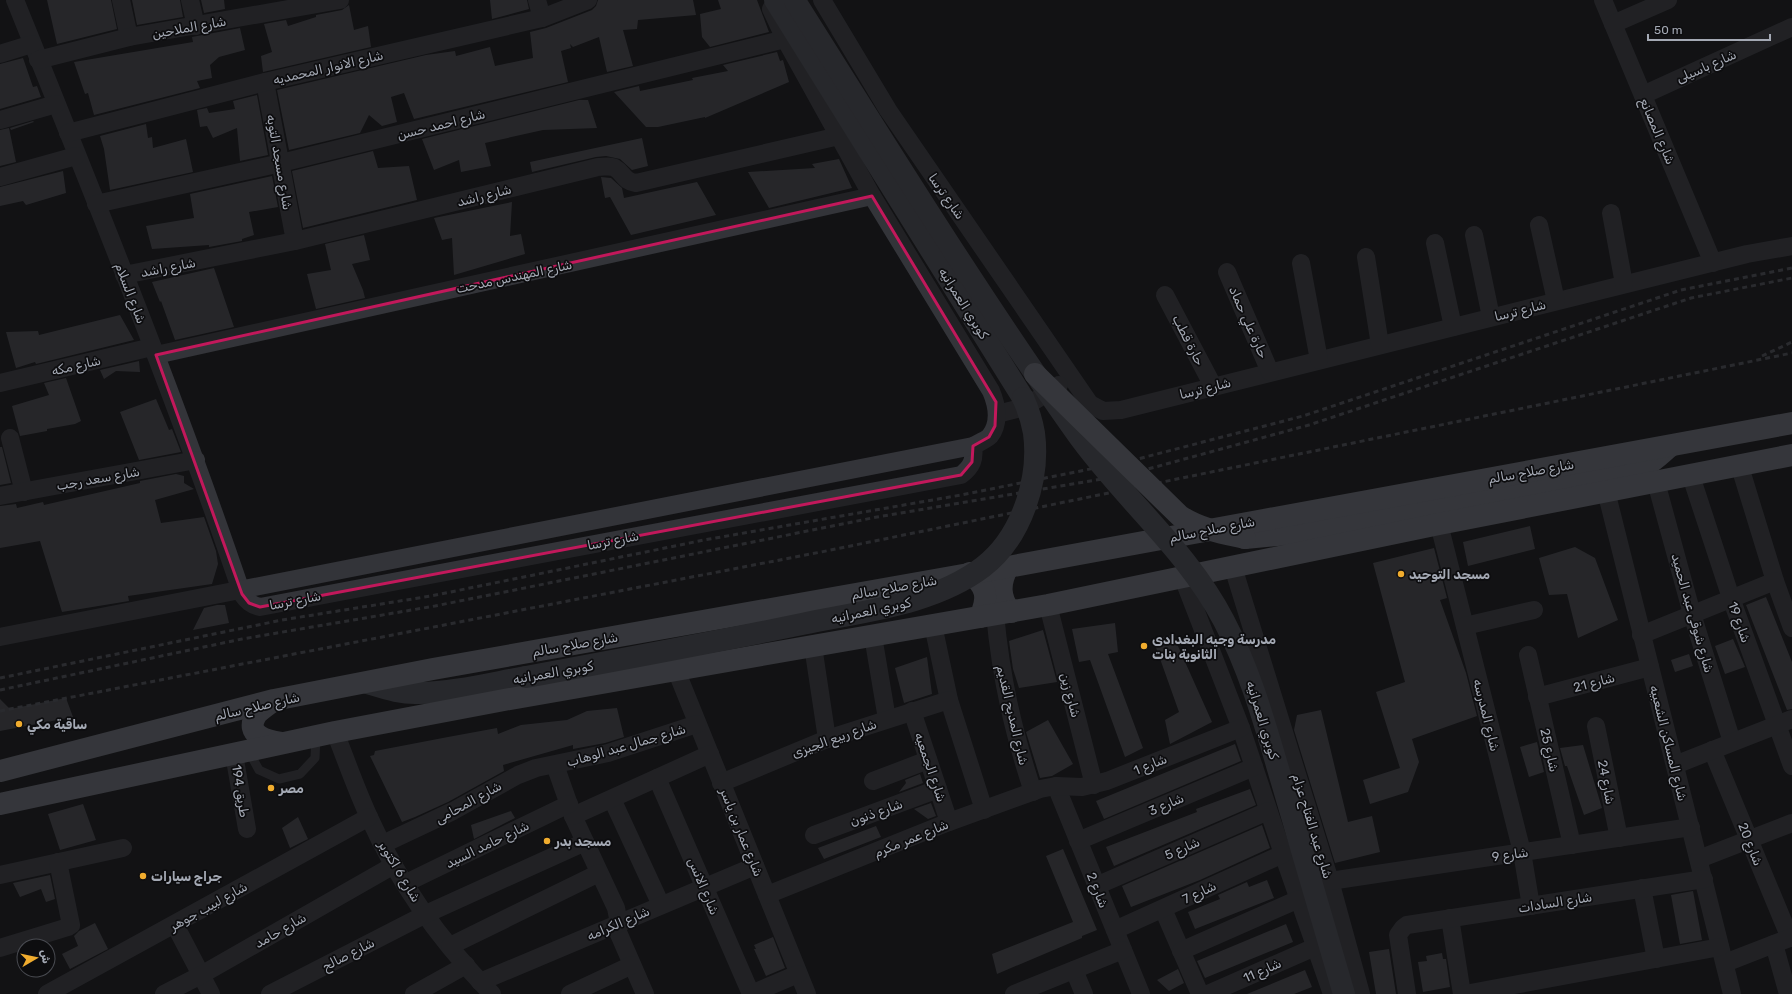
<svg xmlns="http://www.w3.org/2000/svg" width="1792" height="994" font-family="Rubik,Vazirmatn,sans-serif">
<rect width="100%" height="100%" fill="#121214"/>
<g fill="#3e3f44">
<polygon points="47,0 111,0 117,29 57,44"/>
<polygon points="132,0 180,0 183,17 137,25"/>
<polygon points="201,0 224,0 225,9 204,13"/>
<polygon points="490,0 527,0 529,9 492,19"/>
<polygon points="598,0 693,0 696,15 638,20 637,29 623,30 633,66 607,72 599,37 573,47 570,44 571,48 561,51 568,82 414,119 404,93 391,97 397,122 382,126 369,115 360,133 289,150 277,90 426,55 455,51 456,56 490,47 495,66 533,58 530,32 546,28 592,10 596,6"/>
<polygon points="718,0 757,0 769,32 710,47 702,37 700,14 721,9"/>
<polygon points="349,5 354,30 368,26 371,47 263,72 261,56 272,52 264,24 286,20 288,26 316,17 316,15 342,10"/>
<polygon points="240,28 245,50 219,57 210,65 212,78 197,81 200,88 94,115 88,93 85,94 74,62 193,42 192,37"/>
<polygon points="777,52 780,61 783,60 789,82 705,118 705,117 658,127 646,127 614,92 639,86 640,91 693,80 692,78 728,71 723,65"/>
<polygon points="23,58 33,87 37,86 41,97 0,109 0,64"/>
<polygon points="257,95 268,155 240,161 237,128 213,138 207,126 200,127 197,110 207,108 209,113 235,109 233,101"/>
<polygon points="579,100 588,100 597,128 543,130 485,143 491,166 461,172 459,160 434,170 422,139"/>
<polygon points="33,121 34,122 11,130 10,128"/>
<polygon points="146,124 148,138 152,137 153,148 186,139 193,172 110,190 104,149 100,136"/>
<polygon points="9,128 16,162 0,166 0,130"/>
<polygon points="642,138 648,166 632,170 620,159 606,156 596,157 532,172 530,162"/>
<polygon points="373,151 378,168 409,166 417,200 303,228 292,171"/>
<polygon points="839,159 852,188 769,208 748,172 815,168 812,164"/>
<polygon points="63,171 66,193 26,205 23,201 0,206 0,187"/>
<polygon points="272,176 278,207 249,212 254,235 242,239 242,241 209,247 209,245 152,249 146,226 194,218 190,194"/>
<polygon points="601,177 611,178 622,188 624,198 697,182 716,215 631,235 610,197 605,198"/>
<polygon points="512,202 510,236 521,234 525,254 454,275 452,238 442,240 434,218"/>
<polygon points="364,235 370,260 352,264 363,290 365,298 316,309 307,274 331,270 325,244"/>
<polygon points="214,268 234,327 175,340 161,301 160,302 152,282"/>
<polygon points="120,315 134,340 36,364 35,362 16,368 6,332 38,331 39,335"/>
<polygon points="139,361 140,372 116,371 104,379 100,370"/>
<polygon points="66,378 81,421 75,424 47,429 47,431 20,436 12,406 49,395 44,383"/>
<polygon points="156,399 169,430 172,429 181,452 139,460 120,412"/>
<polygon points="0,447 2,447 11,483 0,485"/>
<polygon points="176,474 184,476 184,483 194,489 155,500 161,523 204,517 216,551 218,564 212,584 128,596 129,601 62,612 40,541 0,548 0,506 16,504 17,508 43,502 44,505 140,483 140,481"/>
<polygon points="1530,526 1535,549 1468,566 1463,542"/>
<polygon points="1575,547 1595,558 1618,620 1578,638 1567,594 1549,595 1539,558"/>
<polygon points="1434,548 1447,598 1440,600 1466,673 1477,716 1412,739 1419,762 1408,792 1370,804 1363,780 1400,768 1376,692 1405,682 1373,563"/>
<polygon points="1766,597 1792,662 1792,709 1787,710 1746,605"/>
<polygon points="217,605 225,605 229,623 193,630 204,608"/>
<polygon points="1115,623 1118,652 1108,654 1143,748 1125,757 1090,660 1079,662 1072,629"/>
<polygon points="1043,630 1057,682 1019,688 1013,669 1009,641"/>
<polygon points="1173,635 1212,722 1170,744 1165,720 1179,712 1153,639"/>
<polygon points="1733,639 1745,667 1725,674 1715,646"/>
<polygon points="1689,654 1693,666 1675,672 1671,660"/>
<polygon points="927,657 932,694 904,703 895,668"/>
<polygon points="66,698 73,717 0,731 0,699 10,709"/>
<polygon points="617,708 624,737 605,743 573,749 573,745 503,765 504,771 448,802 415,817 402,822 370,756 374,755 375,751 448,737 497,728 498,734 521,725 567,720 587,711"/>
<polygon points="1321,710 1348,822 1372,816 1380,852 1335,863 1294,730 1297,715"/>
<polygon points="1048,720 1073,764 1052,776 1040,778 1026,732"/>
<polygon points="1537,742 1544,772 1529,777 1520,747"/>
<polygon points="1235,744 1241,761 1104,819 1096,801"/>
<polygon points="1583,745 1602,808 1584,815 1567,766 1565,766 1560,748"/>
<polygon points="920,774 923,783 899,792 906,783 905,780"/>
<polygon points="1250,789 1256,805 1114,866 1106,847 1197,812 1196,809"/>
<polygon points="931,803 936,816 928,819 914,809"/>
<polygon points="83,804 96,840 60,850 48,814"/>
<polygon points="511,811 515,818 474,839 471,825"/>
<polygon points="298,817 308,839 290,848 282,828"/>
<polygon points="1262,825 1270,848 1200,880 1131,907 1122,886"/>
<polygon points="876,826 881,837 824,859 818,848"/>
<polygon points="1063,849 1097,930 1082,936 1082,938 997,974 992,954 1073,922 1046,856"/>
<polygon points="50,875 55,899 46,902 41,889 20,897 13,883"/>
<polygon points="1267,880 1274,898 1195,929 1188,912 1220,899 1218,895 1247,882 1249,887"/>
<polygon points="1693,891 1702,940 1680,944 1671,895"/>
<polygon points="95,923 108,949 70,969 62,954 78,946 74,936 79,931"/>
<polygon points="1286,924 1293,942 1205,978 1197,961"/>
<polygon points="773,937 785,968 766,976 754,949 756,949 754,945"/>
<polygon points="1389,949 1396,994 1376,994 1369,952"/>
<polygon points="1442,953 1443,959 1446,959 1450,987 1423,992 1418,962 1427,961 1426,956"/>
<polygon points="1178,969 1184,983 1169,991 1157,980"/>
<polygon points="1305,970 1312,987 1294,994 1247,994"/>
</g>
<g fill="none" stroke-linecap="round" stroke-linejoin="round">
<polyline stroke="#333439" stroke-width="9" points="248,750 259,770 279,779 300,774 315,758 316,736"/>
<g stroke="#333439" stroke-width="18">
<path d="M15,0C94,196 174,393 242,594C247,601 251,605 260,607L961,475C972,467 975,459 973,446"/>
<polyline points="121,0 129,37"/>
<polyline points="190,0 196,26"/>
<polyline points="537,0 542,18"/>
<polyline points="822,0 888,110 1090,404 1103,411 1121,410 1747,254 1792,246"/>
<polyline points="1603,0 1713,263"/>
<polyline points="1613,24 1668,0"/>
<polyline points="0,54 32,44"/>
<polyline points="38,60 129,37 340,0"/>
<polyline points="265,82 295,241"/>
<polyline points="1643,95 1792,27"/>
<polyline points="0,120 56,104"/>
<polyline points="68,133 265,82 542,18 588,0"/>
<polyline points="0,177 76,156"/>
<polyline points="96,204 281,163 785,39"/>
<polyline points="1611,213 1624,284"/>
<polyline points="1539,225 1556,301"/>
<polyline points="1474,235 1491,317"/>
<polyline points="1435,243 1453,327"/>
<polyline points="1366,257 1380,345"/>
<polyline points="1301,263 1319,360"/>
<polyline points="1227,272 1270,372"/>
<path d="M124,275L295,241L598,167C604,167 610,165 615,168C624,173 623,181 636,183L839,136"/>
<polyline points="1165,295 1213,386"/>
<polyline points="156,355 872,196"/>
<polyline points="0,383 152,347"/>
<polyline points="997,414 1025,407 1059,385"/>
<polyline points="10,438 24,492"/>
<polyline points="1740,467 1775,581 1792,628"/>
<polyline points="1691,476 1731,598 1792,766"/>
<polyline points="1656,482 1692,614 1732,742"/>
<polyline points="1606,491 1732,994"/>
<polyline points="0,496 196,460"/>
<polyline points="1439,524 1522,852 1531,906"/>
<polyline points="1233,567 1330,881 1361,994"/>
<polyline points="1183,578 1241,728 1283,854 1332,994"/>
<polyline points="1048,605 1094,785"/>
<path d="M995,614C1001,678 1013,731 1033,792"/>
<polyline points="933,625 949,700 984,810"/>
<polyline points="1465,626 1534,610"/>
<polyline points="1641,635 1775,581"/>
<polyline points="873,636 887,719"/>
<path d="M0,637L973,446C978,443 986,440 990,436C1000,423 997,405 991,391L872,196L785,39L771,9"/>
<polyline points="813,646 827,739"/>
<polyline points="1528,655 1572,845"/>
<polyline points="676,670 807,994"/>
<polyline points="1537,697 1650,667"/>
<polyline points="912,711 949,822"/>
<polyline points="1596,726 1619,838"/>
<path d="M335,732C346,760 356,789 369,817C398,882 442,943 492,994"/>
<polyline points="1712,750 1790,938"/>
<polyline points="234,754 247,829"/>
<polyline points="555,765 573,816 616,908 618,918 618,932 645,994"/>
<polyline points="1675,765 1792,719"/>
<polyline points="657,778 751,994"/>
<polyline points="873,781 928,760"/>
<polyline points="721,783 827,739 949,700"/>
<polyline points="1056,786 1141,994"/>
<polyline points="612,799 661,905"/>
<polyline points="573,816 710,754"/>
<polyline points="814,835 938,789"/>
<polyline points="1078,841 1254,767"/>
<polyline points="383,844 453,811 518,775 536,768 608,753 697,724"/>
<polyline points="1699,859 1792,823"/>
<polyline points="0,875 123,848"/>
<polyline points="1330,881 1691,827"/>
<polyline points="406,883 569,804"/>
<polyline points="1096,886 1268,811"/>
<polyline points="1642,888 1656,959"/>
<polyline points="767,895 949,822 1040,789 1056,786 1082,787 1107,781 1241,728"/>
<polyline points="1163,909 1200,994"/>
<polyline points="1450,918 1462,994"/>
<polyline points="175,925 211,994"/>
<polyline points="1115,930 1283,854"/>
<polyline points="1774,944 1788,994"/>
<polyline points="450,946 599,873"/>
<polyline points="0,948 68,927 71,925 58,862"/>
<polyline points="1181,951 1299,899"/>
<polyline points="1725,963 1792,937"/>
<polyline points="1074,970 1084,994"/>
<polyline points="480,982 755,866"/>
<polyline points="47,994 369,817"/>
<polyline points="164,994 201,975 394,865"/>
<polyline points="270,994 426,914 585,842"/>
<polyline points="414,994 466,965"/>
<polyline points="570,994 632,965"/>
<polyline points="751,994 798,974"/>
<polyline points="1014,994 1123,950"/>
<polyline points="1208,994 1315,947"/>
<polyline points="1407,994 1398,935 1403,928 1407,925 1704,879"/>
<polyline points="1465,994 1720,947"/>
</g>
<g stroke="#414349" stroke-width="22">
<polyline points="775,0 1023,398"/>
<path d="M367,683C384,688 401,694 419,693C452,693 492,683 526,677"/>
</g>
<g stroke="#5f626a" stroke-width="22">
<path d="M1245,538L1288,534L1636,468C1650,465 1658,457 1669,447"/>
<path d="M1008,567C999,583 999,598 1011,612"/>
<path d="M970,573C987,587 989,597 980,617"/>
<path d="M273,701C268,705 260,710 256,715C244,735 267,741 281,743"/>
<polyline points="0,771 274,700 433,669 1008,567 1792,423"/>
<polyline points="0,804 335,732 504,700 1048,605 1439,524 1792,455"/>
</g>
<g stroke="#46484e" stroke-width="3" stroke-dasharray="5 4" stroke-linecap="butt">
<polyline points="1762,356 1792,342"/>
<polyline points="0,678 282,620 431,596 704,540 961,495 1130,461 1303,416 1681,290 1792,268"/>
<polyline points="0,690 242,639 435,606 877,517 1126,475 1309,425 1691,298 1792,278"/>
<polyline points="0,711 821,552 1792,353"/>
</g>
<g stroke="#414349" stroke-width="22">
<path d="M795,1C886,145 976,291 1075,431C1121,497 1187,549 1224,621C1252,674 1267,732 1284,789C1304,857 1324,926 1344,994"/>
<path d="M526,677C618,660 710,643 802,624C863,611 933,605 983,567C1022,537 1040,479 1034,433C1032,421 1028,409 1023,398"/>
</g>
<path stroke="#5f626a" stroke-width="22" d="M1035,374L1180,516C1200,529 1222,533 1245,538"/>
</g>
<path d="M0 0H1792V994H0ZM872,196L996,402L995,426L989,437L973,446L972,462L961,475L260,607L249,603L242,594L156,355Z" fill="#121214" fill-opacity=".55" fill-rule="evenodd"/>
<path fill="none" stroke="#c2185b" stroke-width="3" stroke-linejoin="round" d="M872,196L996,402L995,426L989,437L973,446L972,462L961,475L260,607L249,603L242,594L156,355Z"/>
<g fill="#f0ac2e" stroke="#0d0d0f" stroke-width="1.5">
<circle cx="1401" cy="574" r="4"/>
<circle cx="1144" cy="646" r="4"/>
<circle cx="19" cy="724" r="4"/>
<circle cx="271" cy="788" r="4"/>
<circle cx="547" cy="841" r="4"/>
<circle cx="143" cy="876" r="4"/>
</g>
<g text-anchor="middle" stroke-width="3.5" stroke-linejoin="round" paint-order="stroke">
<g font-size="13" fill="#a4a9b4" stroke="#0d0d0f">
<text transform="translate(189 27) rotate(-10)" y="5">شارع الملاحين</text>
<text transform="translate(1706 66) rotate(-24)" y="5">شارع باسيلى</text>
<text transform="translate(328 67) rotate(-13)" y="5">شارع الانوار المحمديه</text>
<text transform="translate(441 124) rotate(-14)" y="5">شارع احمد حسن</text>
<text transform="translate(1658 131) rotate(67)" y="5">شارع المصانع</text>
<text transform="translate(280 162) rotate(80)" y="5">شارع مسجد التوبه</text>
<text transform="translate(484 195) rotate(-14)" y="5">شارع راشد</text>
<text transform="translate(947 196) rotate(55)" y="5">شارع ترسا</text>
<text transform="translate(168 267) rotate(-11)" y="5">شارع راشد</text>
<text transform="translate(514 276) rotate(-12)" y="5">شارع المهندس مدحت</text>
<text transform="translate(131 293) rotate(69)" y="5">شارع السلام</text>
<text transform="translate(964 303) rotate(58)" y="5">كوبري العمرانيه</text>
<text transform="translate(1520 310) rotate(-14)" y="5">شارع ترسا</text>
<text transform="translate(1249 322) rotate(66)" y="5">حارة علي حماد</text>
<text transform="translate(1189 340) rotate(63)" y="5">حارة قطب</text>
<text transform="translate(76 365) rotate(-13)" y="5">شارع مكه</text>
<text transform="translate(1205 388) rotate(-14)" y="5">شارع ترسا</text>
<text transform="translate(1531 471) rotate(-10)" y="5">شارع صلاح سالم</text>
<text transform="translate(98 478) rotate(-10)" y="5">شارع سعد رجب</text>
<text transform="translate(1212 529) rotate(-11)" y="5">شارع صلاح سالم</text>
<text transform="translate(613 540) rotate(-11)" y="5">شارع ترسا</text>
<text transform="translate(894 587) rotate(-10)" y="5">شارع صلاح سالم</text>
<text transform="translate(295 600) rotate(-11)" y="5">شارع ترسا</text>
<text transform="translate(871 610) rotate(-12)" y="5">كوبري العمرانيه</text>
<text transform="translate(1693 613) rotate(74)" y="5">شارع شوقى عبد الحميد</text>
<text transform="translate(1740 622) rotate(70)" y="5">شارع 19</text>
<text transform="translate(575 644) rotate(-10)" y="5">شارع صلاح سالم</text>
<text transform="translate(553 672) rotate(-10)" y="5">كوبري العمرانيه</text>
<text transform="translate(1594 682) rotate(-15)" y="5">شارع 21</text>
<text transform="translate(1071 695) rotate(75)" y="5">شارع زين</text>
<text transform="translate(257 706) rotate(-13)" y="5">شارع صلاح سالم</text>
<text transform="translate(1013 715) rotate(77)" y="5">شارع المدبح القديم</text>
<text transform="translate(1487 715) rotate(76)" y="5">شارع المدرسه</text>
<text transform="translate(1263 720) rotate(73)" y="5">كوبري العمرانيه</text>
<text transform="translate(834 738) rotate(-20)" y="5">شارع ربيع الجيزى</text>
<text transform="translate(1669 743) rotate(76)" y="5">شارع المساكن الشعبيه</text>
<text transform="translate(626 745) rotate(-16)" y="5">شارع جمال عبد الوهاب</text>
<text transform="translate(1550 750) rotate(77)" y="5">شارع 25</text>
<text transform="translate(1150 764) rotate(-22)" y="5">شارع 1</text>
<text transform="translate(931 767) rotate(71)" y="5">شارع الجمعيه</text>
<text transform="translate(1607 782) rotate(79)" y="5">شارع 24</text>
<text transform="translate(241 791) rotate(81)" y="5">طريق 194</text>
<text transform="translate(468 802) rotate(-29)" y="5">شارع المحامى</text>
<text transform="translate(1166 804) rotate(-23)" y="5">شارع 3</text>
<text transform="translate(876 812) rotate(-20)" y="5">شارع ذنون</text>
<text transform="translate(1313 826) rotate(73)" y="5">شارع عبد الفتاح عزام</text>
<text transform="translate(742 832) rotate(68)" y="5">شارع عمار بن ياسر</text>
<text transform="translate(911 838) rotate(-22)" y="5">شارع عمر مكرم</text>
<text transform="translate(487 844) rotate(-26)" y="5">شارع حامد السيد</text>
<text transform="translate(1751 844) rotate(68)" y="5">شارع 20</text>
<text transform="translate(1182 848) rotate(-24)" y="5">شارع 5</text>
<text transform="translate(1510 854) rotate(-8)" y="5">شارع 9</text>
<text transform="translate(400 871) rotate(59)" y="5">شارع 6 اكتوبر</text>
<text transform="translate(704 886) rotate(67)" y="5">شارع الانس</text>
<text transform="translate(1098 890) rotate(68)" y="5">شارع 2</text>
<text transform="translate(1199 892) rotate(-25)" y="5">شارع 7</text>
<text transform="translate(1555 902) rotate(-9)" y="5">شارع السادات</text>
<text transform="translate(208 906) rotate(-29)" y="5">شارع لبيب جوهر</text>
<text transform="translate(618 923) rotate(-23)" y="5">شارع الكرامه</text>
<text transform="translate(280 930) rotate(-30)" y="5">شارع حامد</text>
<text transform="translate(348 954) rotate(-27)" y="5">شارع صالح</text>
<text transform="translate(1262 970) rotate(-24)" y="5">شارع 11</text>
</g>
<g font-size="13" font-weight="bold" fill="#a4a9b4" stroke="#0d0d0f" text-anchor="start">
<text x="1409" y="579">مسجد التوحيد</text>
<text x="1152" y="644">مدرسة وجيه البغدادى<tspan x="1152" dy="15">الثانوية بنات</tspan></text>
<text x="27" y="729">ساقية مكي</text>
<text x="279" y="793">مصر</text>
<text x="555" y="846">مسجد بدر</text>
<text x="151" y="881">جراج سيارات</text>
</g>
</g>
<g transform="translate(36 958) rotate(81)"><circle r="19" fill="#0d0d0f" stroke="#494b51"/>
<path d="M0-3L7 15L0 10L-7 15Z" fill="#f0ac2e"/>
<text y="-6" font-size="11" font-weight="bold" text-anchor="middle" fill="#a4a9b4">ش</text>
</g>
<path d="M1648 34v6h122v-6" fill="none" stroke="#a4a9b4" stroke-width="2"/>
<text x="1654" y="34" font-size="12" fill="#a4a9b4" stroke="#0d0d0f" stroke-width="3" paint-order="stroke">50 m</text>
</svg>
